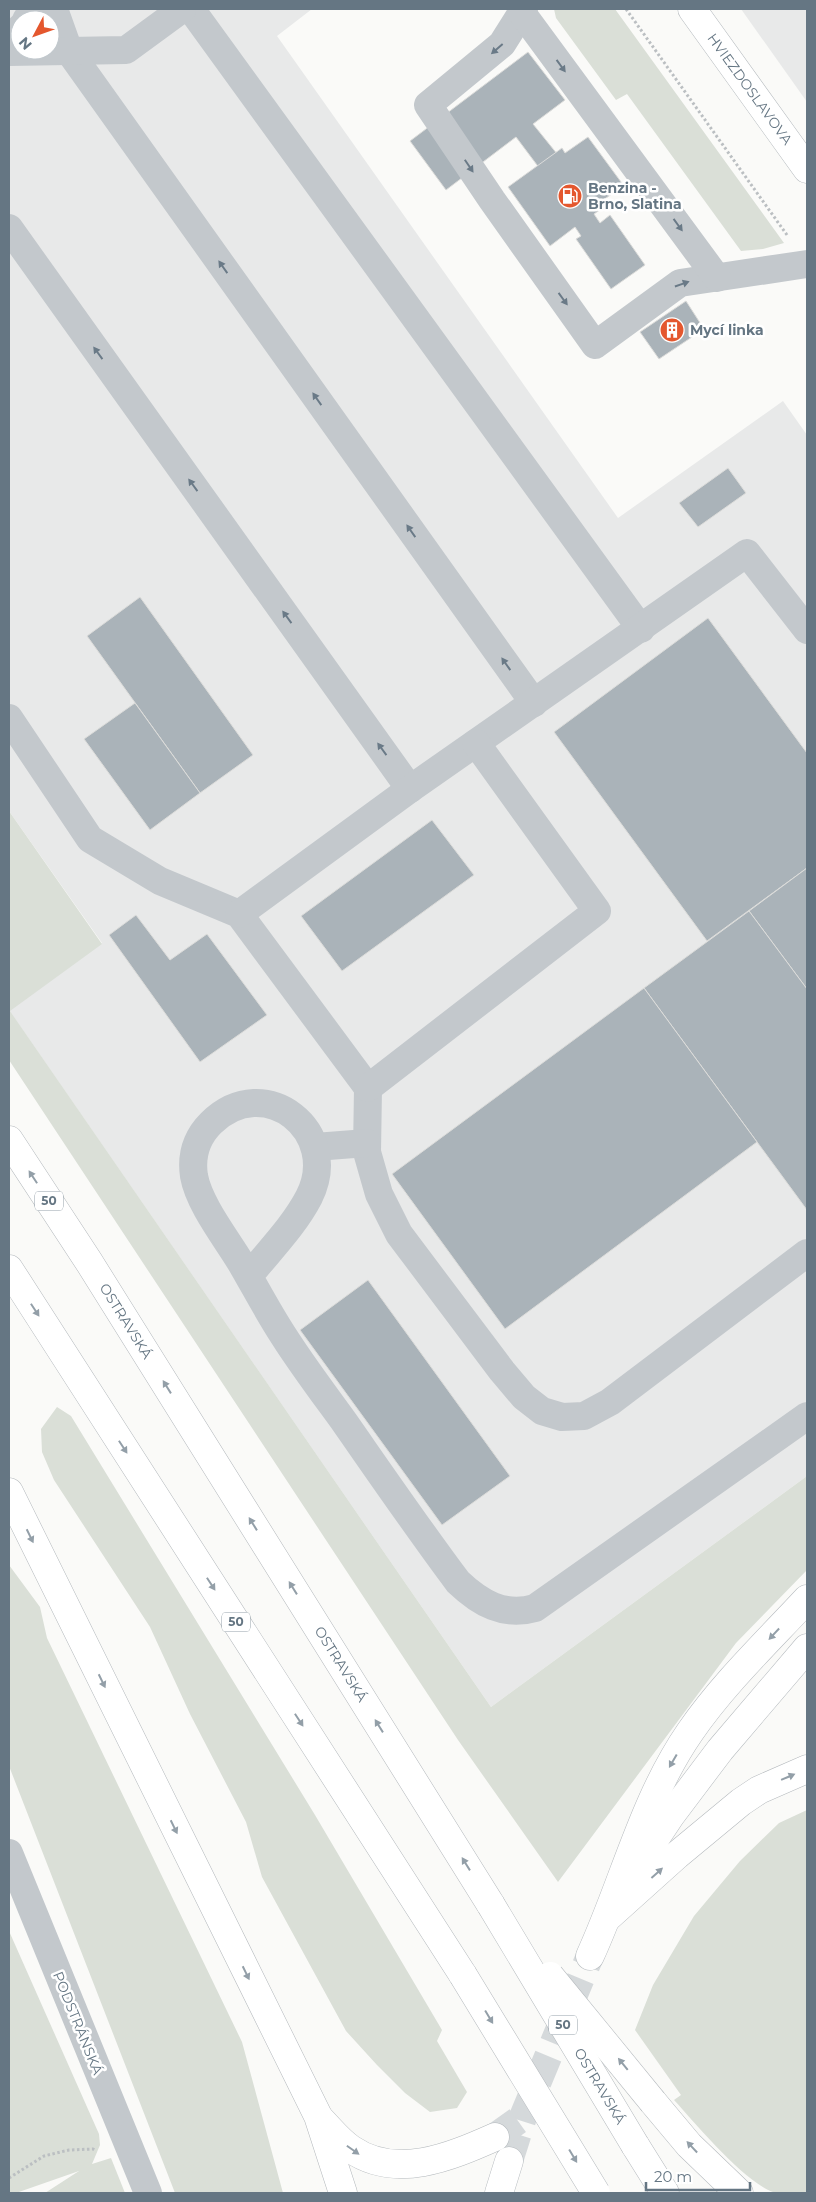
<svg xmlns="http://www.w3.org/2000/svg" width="816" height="2202" font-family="Montserrat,sans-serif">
<rect width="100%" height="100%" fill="#fafaf8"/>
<g fill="#e8e9e9" fill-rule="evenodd">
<path d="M9,9H312L277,36L618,518L783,401L807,435V1476L491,1707L9,1010L102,943L9,811ZM20,20H50V50H20Z"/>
<polygon points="741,9 807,9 807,102"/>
</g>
<g fill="#dadfd7">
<polygon points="554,9 615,9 784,243 763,249 741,251 627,94 616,100 556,18"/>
<polygon points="9,811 102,944 10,1011 491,1707 807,1476 807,1570 736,1643 558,1882 458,1740 9,1060"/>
<polygon points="57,1407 71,1416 315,1815 442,2030 437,2041 467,2092 457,2108 430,2112 405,2093 377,2065 346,2031 262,1877 246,1822 190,1714 150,1627 54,1480 42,1452 41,1429"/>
<polygon points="9,1565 40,1607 47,1638 242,2042 283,2193 175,2193 9,1766"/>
<path d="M807,1810V2193C797,2193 782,2196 773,2192C743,2181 696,2124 674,2100L681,2095L635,2030L653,1985L694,1916L740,1861L779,1823Z"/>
<polygon points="9,1931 99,2134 100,2145 92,2164 111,2158 125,2193 45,2193 79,2171 16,2193 9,2193"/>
</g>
<g fill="#aab3b9" stroke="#dcdcda">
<polygon points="528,52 565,100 533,124 558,155 540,169 516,137 446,190 410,141"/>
<polygon points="588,137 624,186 600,202 604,207 594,214 600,223 610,215 645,265 611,289 576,239 581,236 575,227 550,246 508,187 562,148 565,153"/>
<polygon points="686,301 704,329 659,359 640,332"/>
<polygon points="728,468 746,493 698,527 679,503"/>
<polygon points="140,597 253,755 200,793 87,636"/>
<polygon points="708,618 807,753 807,868 707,941 554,732"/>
<polygon points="135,703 200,793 150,830 84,739"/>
<polygon points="432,820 474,875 342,971 301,916"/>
<polygon points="807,868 807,989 749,911"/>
<polygon points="749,911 807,989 807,1210 644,988"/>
<polygon points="136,915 170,960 207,934 267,1015 200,1062 109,935"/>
<polygon points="644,988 757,1142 505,1329 392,1174"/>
<polygon points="368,1280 510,1476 442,1525 300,1330"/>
</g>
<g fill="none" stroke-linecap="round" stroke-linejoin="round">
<polyline stroke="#d5d9db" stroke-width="28" stroke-dasharray="28 14" stroke-linecap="butt" points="509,2161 523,2117 590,1956"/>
<polyline stroke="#d5d9db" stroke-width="28" stroke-dasharray="28 14" stroke-linecap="butt" points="495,2137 523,2117"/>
<defs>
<g id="major">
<polyline points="692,9 807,169"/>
<polyline points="639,1863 671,1815 720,1750 807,1648"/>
<path d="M590,1956C624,1882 643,1800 690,1732C723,1684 767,1642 807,1599"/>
<polyline points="499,2193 509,2161"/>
</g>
<g id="highway">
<polyline points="9,1140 89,1262 491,1905"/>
<polyline points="9,1269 463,1975"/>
<polyline points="9,1492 318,2116 343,2193"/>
<polyline points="608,1917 677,1855 741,1802 759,1790 807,1769"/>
<polyline points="653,2102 689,2145 739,2193"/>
<path d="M320,2119C330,2129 339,2141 351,2149C396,2180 450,2157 495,2137"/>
<polyline points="635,2145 665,2193"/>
</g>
</defs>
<use href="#major" stroke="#b5babe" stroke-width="29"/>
<use href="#highway" stroke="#b4b9bd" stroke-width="29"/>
<g stroke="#bbbfc2" stroke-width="3" stroke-dasharray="2.5 2.5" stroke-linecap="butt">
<polyline points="626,9 787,235"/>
<polyline points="9,2178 44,2156 69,2150 93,2149 96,2151"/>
</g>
<g stroke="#c3c8cc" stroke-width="28">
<polyline points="54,9 69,51 534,703"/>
<polyline points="191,9 641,629"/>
<polyline points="524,9 502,44 428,105 492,200 595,345 680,283 807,264"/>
<polyline points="522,13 717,278"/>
<polyline points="26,20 33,9"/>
<polyline points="9,45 20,28"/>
<polyline points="9,52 126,50 182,9"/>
<polyline points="9,228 410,789"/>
<polyline points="9,718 90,839 160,881 239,914 368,1088 367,1152 379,1194 399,1234 502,1371 524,1397 542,1411 562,1417 584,1416 610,1402 807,1253"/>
<polyline points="239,914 410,789 747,553 807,630"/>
<polyline points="368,1088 597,911 476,743"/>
<polyline points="315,1147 367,1143"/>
<path d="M249,1276C269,1251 294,1226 309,1197C342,1132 265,1070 211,1123C196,1138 191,1156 194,1176C199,1204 226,1238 241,1263C255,1287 268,1312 283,1335C302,1365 324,1394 345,1423C382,1476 419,1530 458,1582C480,1603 504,1617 535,1608L807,1416"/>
<polyline points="9,1853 148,2193"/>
</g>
<use href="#major" stroke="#fff" stroke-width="28"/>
<use href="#highway" stroke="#fff" stroke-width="28"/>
<defs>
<g id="highway-bridge">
<polyline points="491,1905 635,2145"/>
<polyline points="463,1975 596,2193"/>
<polyline points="550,1976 653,2102"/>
</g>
</defs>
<use href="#highway-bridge" stroke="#b4b9bd" stroke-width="29" stroke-linecap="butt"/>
<use href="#highway-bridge" stroke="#fff" stroke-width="28"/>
</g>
<defs><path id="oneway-solid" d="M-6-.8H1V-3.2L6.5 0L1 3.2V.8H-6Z" transform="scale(1.25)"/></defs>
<g fill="#6a7a87">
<use href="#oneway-solid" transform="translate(497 49) rotate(139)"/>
<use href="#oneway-solid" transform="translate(561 66) rotate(54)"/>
<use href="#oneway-solid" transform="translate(469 166) rotate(56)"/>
<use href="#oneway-solid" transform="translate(678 225) rotate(54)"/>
<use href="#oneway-solid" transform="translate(223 267) rotate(-125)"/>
<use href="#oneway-solid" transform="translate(682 284) rotate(-19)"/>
<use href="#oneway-solid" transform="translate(563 299) rotate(54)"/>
<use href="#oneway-solid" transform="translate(98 353) rotate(-126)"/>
<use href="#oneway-solid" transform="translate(317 399) rotate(-125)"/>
<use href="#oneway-solid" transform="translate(193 485) rotate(-126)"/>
<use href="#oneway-solid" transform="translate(411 531) rotate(-125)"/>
<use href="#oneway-solid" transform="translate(287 617) rotate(-126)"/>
<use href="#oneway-solid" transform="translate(506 664) rotate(-125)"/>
<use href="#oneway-solid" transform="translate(382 749) rotate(-126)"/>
</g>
<g fill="#939fa8">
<use href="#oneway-solid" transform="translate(33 1177) rotate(-123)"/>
<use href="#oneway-solid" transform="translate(35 1310) rotate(57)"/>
<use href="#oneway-solid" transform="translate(167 1387) rotate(-122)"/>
<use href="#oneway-solid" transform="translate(123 1447) rotate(57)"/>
<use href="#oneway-solid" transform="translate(253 1524) rotate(-122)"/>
<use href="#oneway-solid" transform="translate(30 1536) rotate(64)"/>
<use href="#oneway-solid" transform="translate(211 1584) rotate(57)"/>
<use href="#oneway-solid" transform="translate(293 1588) rotate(-122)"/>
<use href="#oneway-solid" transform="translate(774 1634) rotate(133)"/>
<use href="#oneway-solid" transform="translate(102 1681) rotate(64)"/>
<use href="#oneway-solid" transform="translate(299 1720) rotate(57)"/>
<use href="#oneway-solid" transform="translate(379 1726) rotate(-122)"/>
<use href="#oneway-solid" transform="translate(673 1761) rotate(120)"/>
<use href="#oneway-solid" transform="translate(788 1777) rotate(-23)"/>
<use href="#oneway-solid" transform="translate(174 1827) rotate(64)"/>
<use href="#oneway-solid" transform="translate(466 1864) rotate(-122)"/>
<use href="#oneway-solid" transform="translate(657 1873) rotate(-42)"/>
<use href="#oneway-solid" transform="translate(246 1973) rotate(64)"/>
<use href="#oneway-solid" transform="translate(489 2017) rotate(59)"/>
<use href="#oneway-solid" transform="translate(623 2064) rotate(-129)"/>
<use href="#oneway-solid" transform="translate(692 2147) rotate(-133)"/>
<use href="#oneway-solid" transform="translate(353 2150) rotate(35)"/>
<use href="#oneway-solid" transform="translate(573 2156) rotate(59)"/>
</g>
<defs>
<symbol id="fuel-disc" viewBox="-11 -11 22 22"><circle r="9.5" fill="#e4572e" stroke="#fff"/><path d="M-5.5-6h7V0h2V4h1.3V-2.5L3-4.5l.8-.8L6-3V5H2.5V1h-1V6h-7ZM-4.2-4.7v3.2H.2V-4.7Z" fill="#fff"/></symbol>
<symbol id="building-disc" viewBox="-11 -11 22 22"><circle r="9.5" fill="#e4572e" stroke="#fff"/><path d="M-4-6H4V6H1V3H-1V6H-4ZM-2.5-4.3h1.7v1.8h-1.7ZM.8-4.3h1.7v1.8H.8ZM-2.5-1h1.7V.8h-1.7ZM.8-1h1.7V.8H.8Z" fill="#fff"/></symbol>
</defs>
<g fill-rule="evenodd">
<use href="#fuel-disc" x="556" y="182" width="28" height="28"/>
<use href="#building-disc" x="658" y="316" width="28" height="28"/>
</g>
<g text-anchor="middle" stroke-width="5" stroke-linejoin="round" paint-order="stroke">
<g fill="#fff" stroke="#939fa8" stroke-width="1">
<rect x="35" y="1191.5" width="28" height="19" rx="4"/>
<rect x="222" y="1612.5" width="28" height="19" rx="4"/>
<rect x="549" y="2015.5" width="28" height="19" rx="4"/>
</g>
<g font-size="12" font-weight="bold" fill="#657683">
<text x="49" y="1205">50</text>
<text x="236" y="1626">50</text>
<text x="563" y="2029">50</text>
</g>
<g font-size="14" fill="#657683" stroke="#fff">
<text transform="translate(750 89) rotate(54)" y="5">HVIEZDOSLAVOVA</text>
<text transform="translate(126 1321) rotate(58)" y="5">OSTRAVSKÁ</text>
<text transform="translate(341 1664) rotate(58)" y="5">OSTRAVSKÁ</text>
<text transform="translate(78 2023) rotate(68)" y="5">PODSTRÁNSKÁ</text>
<text transform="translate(600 2086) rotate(59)" y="5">OSTRAVSKÁ</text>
</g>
<g font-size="14" font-weight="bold" fill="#657683" stroke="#fff" text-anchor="start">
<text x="588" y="193">Benzina -<tspan x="588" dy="16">Brno, Slatina</tspan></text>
<text x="690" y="335">Mycí linka</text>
</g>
</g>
<rect width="816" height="2202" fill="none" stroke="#657683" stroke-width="20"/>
<g transform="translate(35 35) rotate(229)"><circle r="24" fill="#ffffff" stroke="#c1c8cd"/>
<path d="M0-4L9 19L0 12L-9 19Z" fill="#e4572e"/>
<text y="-8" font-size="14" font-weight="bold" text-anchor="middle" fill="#657683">N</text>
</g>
<path d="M646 2182v8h104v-8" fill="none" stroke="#657683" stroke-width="2.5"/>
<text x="654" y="2182" font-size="15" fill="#657683" stroke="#ffffff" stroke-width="4" paint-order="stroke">20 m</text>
</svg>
